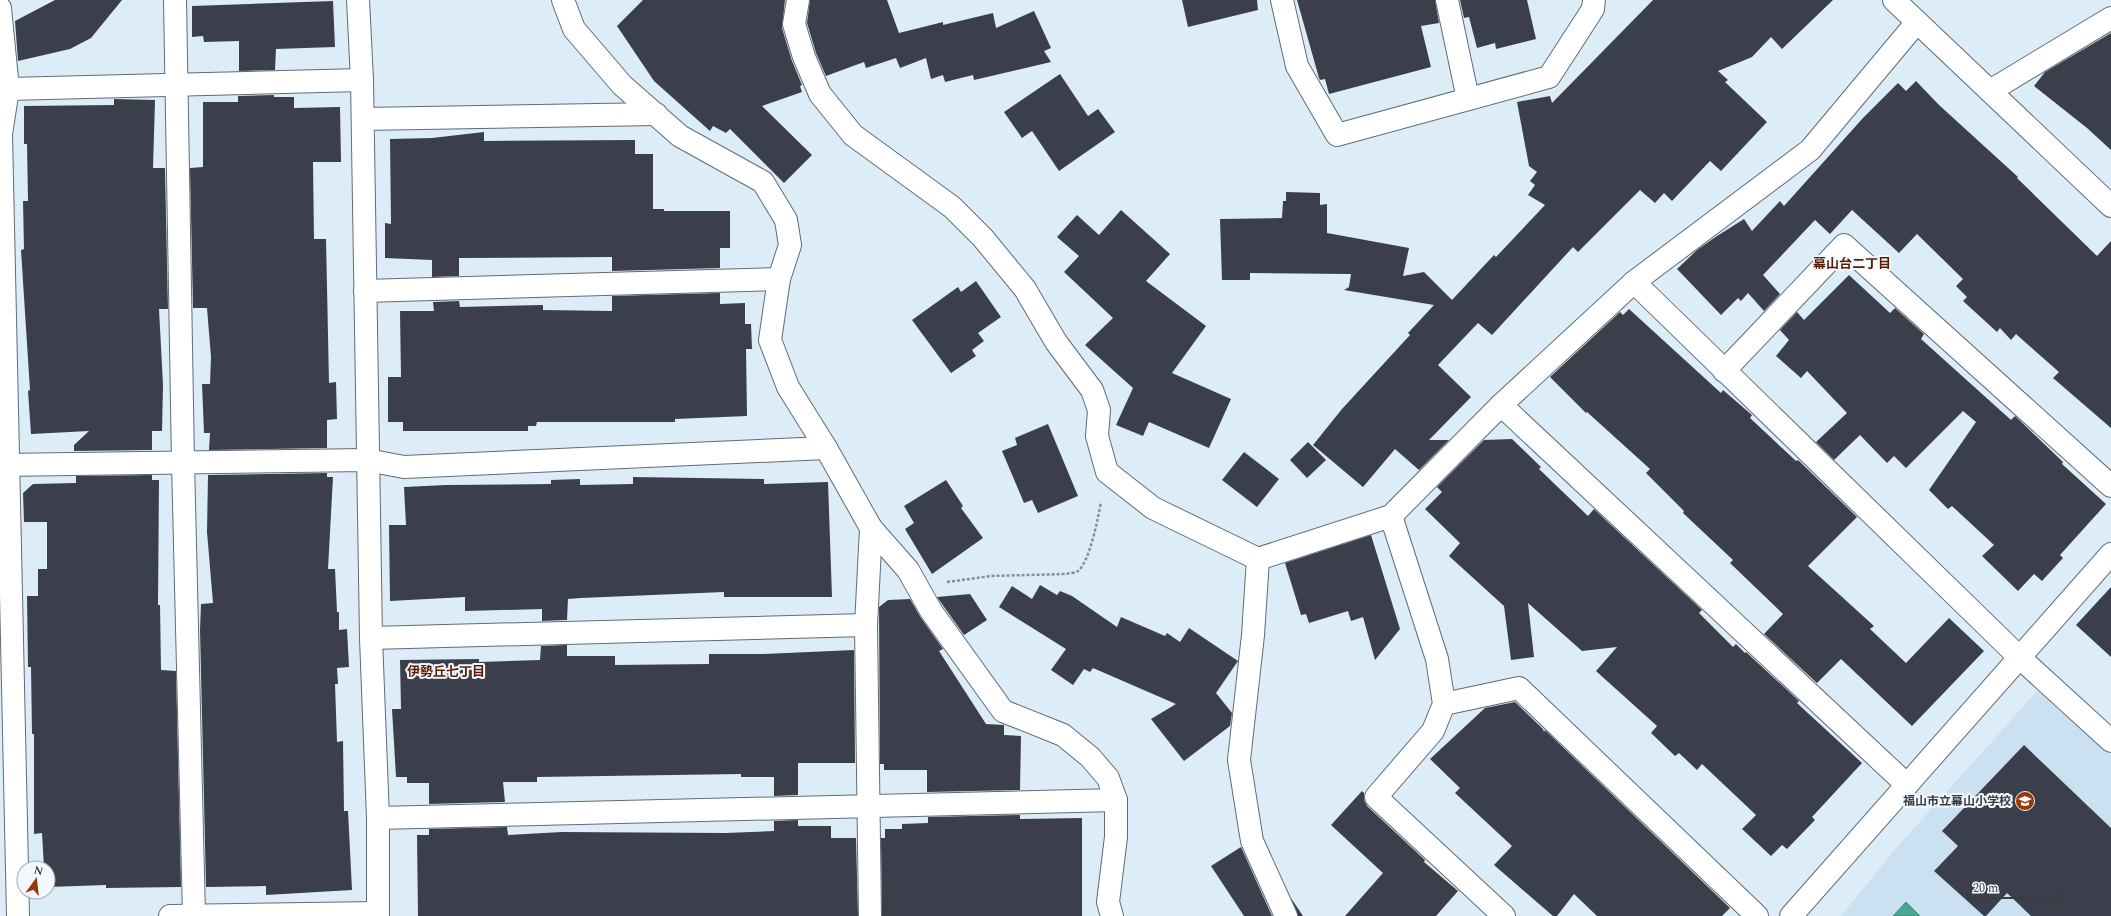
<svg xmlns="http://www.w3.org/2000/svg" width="2111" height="916" font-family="Spectral,'Noto Sans JP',serif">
<rect width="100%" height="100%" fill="#ddedf8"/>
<polygon fill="#cbe1f1" points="2039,689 2111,755 2111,916 1841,916 1897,847"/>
<polygon fill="#49a894" stroke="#43887b" points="1906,902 1920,916 1893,916"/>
<g fill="#3b3f4c">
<polygon points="55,0 122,0 91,38 70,49 18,61 15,21"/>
<polygon points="643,0 785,0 782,28 792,61 802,85 800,86 802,92 762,106 812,155 784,183 730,129 726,133 713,126 710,131 654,81 617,26"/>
<polygon points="810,0 887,0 899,33 943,22 943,25 993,13 996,28 1034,11 1051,48 1044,51 1051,62 974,80 973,75 945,82 943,75 931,79 926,58 900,68 896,58 866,68 864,62 826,76 816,53 807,23"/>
<polygon points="1182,0 1257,0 1258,10 1188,27"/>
<polygon points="1297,0 1435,0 1439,23 1421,26 1431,67 1329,94 1325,79 1320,80 1319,78"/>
<polygon points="1460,0 1527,0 1536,39 1496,49 1495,43 1477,48 1469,17 1464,18"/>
<polygon points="1653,0 1833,0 1782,49 1771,37 1752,57 1718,71 1728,80 1725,82 1767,122 1721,171 1710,161 1672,201 1664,193 1655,203 1640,190 1578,252 1573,247 1492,335 1478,323 1438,365 1471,397 1429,440 1449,440 1419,470 1395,449 1363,487 1313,445 1342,409 1410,335 1408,333 1434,305 1344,290 1349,287 1351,274 1250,273 1250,280 1222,280 1220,219 1282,218 1283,201 1286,201 1286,192 1320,193 1320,205 1327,204 1327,233 1409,248 1403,276 1424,272 1452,300 1494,255 1496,257 1545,205 1528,195 1535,185 1530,181 1537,172 1529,166 1517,102 1550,96 1552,103"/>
<polygon points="333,1 335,47 276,49 275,70 239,71 239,41 204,42 203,36 192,37 192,6"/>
<polygon points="2111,33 2111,150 2087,128 2034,86 2045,72"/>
<polygon points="1060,74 1088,116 1098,109 1115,132 1059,171 1032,131 1022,138 1004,112"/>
<polygon points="1916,81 1939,105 2018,177 2017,178 2097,256 2111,241 2111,428 2053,378 2059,372 2016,334 2011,340 2000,328 1997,332 1963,301 1967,297 1956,286 1963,279 1917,234 1899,253 1852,210 1830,234 1815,220 1763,275 1780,294 1764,311 1748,293 1741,301 1738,298 1721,315 1677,269 1697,250 1717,236 1744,219 1752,231 1780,201 1784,206 1863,118 1898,83 1906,91"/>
<polygon points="274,95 274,97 294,97 294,108 340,107 341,162 313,162 314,239 326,239 329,383 336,382 337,419 327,420 327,448 209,450 210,433 204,433 202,384 210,384 211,357 207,308 193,308 190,168 203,167 203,102 238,102 238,96"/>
<polygon points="114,99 155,100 153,168 165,168 168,309 159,309 163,385 162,431 152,431 152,450 74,451 74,445 89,431 31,434 28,391 30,390 21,250 24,249 23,201 28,201 27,144 24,144 24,106 114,105"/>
<polygon points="484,132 484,141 635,140 635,154 653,154 653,209 664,209 664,211 730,211 730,248 720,248 720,268 612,271 612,257 459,258 459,276 432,277 432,260 385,258 385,223 391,224 390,139 432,138"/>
<polygon points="1121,210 1170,254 1146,281 1206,326 1172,373 1231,399 1209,448 1149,422 1143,436 1116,425 1133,388 1085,345 1113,318 1064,272 1079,256 1057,237 1077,215 1099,235"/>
<polygon points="1849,275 1890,313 1895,308 1924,334 1921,339 2011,420 2015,416 2063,462 2062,464 2106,504 2060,555 2063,558 2042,581 2034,574 2018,591 1982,556 1994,545 1952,506 1948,509 1929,490 1976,422 1963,411 1906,468 1894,456 1887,463 1860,435 1834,460 1816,442 1847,413 1807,371 1801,378 1776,356 1789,340 1780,330 1797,312 1804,320"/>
<polygon points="976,281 1001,317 978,333 984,341 972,350 976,356 951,373 912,320 958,287 961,292"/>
<polygon points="720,293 720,304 745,303 745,324 751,324 752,349 746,349 747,416 675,419 675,422 537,422 536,426 528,426 528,431 403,431 403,422 388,422 388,377 401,377 400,311 434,311 433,302 459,301 460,307 543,305 543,310 612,311 612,296"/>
<polygon points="1629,309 1721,393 1723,390 1752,415 1750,418 1796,461 1798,460 1857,517 1808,566 1874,626 1870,629 1906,663 1949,618 1984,651 1912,726 1841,659 1817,683 1764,634 1783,614 1730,563 1733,560 1683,513 1684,511 1646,473 1650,469 1587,412 1586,413 1550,377 1620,312 1623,315"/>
<polygon points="1048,424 1078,496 1038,513 1032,500 1024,503 1002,451 1017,445 1015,438"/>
<polygon points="1512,439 1541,467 1539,469 1588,516 1594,509 1596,511 1702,610 1699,613 1733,647 1736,644 1745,653 1746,652 1799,701 1797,703 1862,763 1812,817 1815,820 1787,849 1782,845 1771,856 1742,829 1756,815 1702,764 1697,770 1679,753 1675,756 1651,733 1657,726 1596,671 1617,647 1582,651 1528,603 1534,657 1511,660 1504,606 1449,556 1460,543 1425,509 1442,492 1437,487 1484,440"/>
<polygon points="1308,442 1326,460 1307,478 1290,460"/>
<polygon points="1244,452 1279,479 1257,507 1222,480"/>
<polygon points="327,473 327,477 333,477 328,569 335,569 337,612 339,612 339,630 347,629 349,667 337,668 338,684 335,684 337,742 343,741 344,811 348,811 352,890 266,895 266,886 206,887 200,630 201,604 213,603 207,532 208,475"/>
<polygon points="152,475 152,480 159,480 158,605 160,605 161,670 176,671 181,887 106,888 106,885 48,887 48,868 44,868 42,833 34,834 34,734 32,734 31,667 28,667 27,596 38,596 38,569 47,569 47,522 24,522 23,493 33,484 76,483 76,476"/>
<polygon points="633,477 764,479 764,484 828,482 832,597 724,597 724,592 581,598 568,599 567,620 542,621 542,609 465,611 465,597 390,601 389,525 406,525 404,487 446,485 551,484 551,480 580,479 580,485 633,484"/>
<polygon points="946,480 963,506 961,508 983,538 932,574 905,529 914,523 904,506"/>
<polygon points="1371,535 1400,629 1375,660 1363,617 1351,621 1348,611 1309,623 1306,614 1301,615 1285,563"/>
<polygon points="1040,585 1057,595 1060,591 1072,596 1117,627 1121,617 1165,636 1167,633 1180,642 1189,628 1238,661 1216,693 1232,713 1230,726 1184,761 1151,719 1176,704 1093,668 1090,672 1084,669 1073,685 1051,670 1066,649 999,607 1012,586 1032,599"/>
<polygon points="2111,587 2111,657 2076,625"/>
<polygon points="970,594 987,620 964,635 937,597"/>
<polygon points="910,599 921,618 943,649 939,651 986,724 1004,725 1004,735 1021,736 1020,790 927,792 927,770 884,770 884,764 880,764 879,607 888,600"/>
<polygon points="567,645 567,656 615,656 615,665 709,664 709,654 764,654 854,650 855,763 798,763 798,795 774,796 774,777 741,777 741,774 537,777 537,782 503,782 505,802 429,804 429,783 407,783 407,777 396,777 392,709 401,709 400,660 479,659 479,662 540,660 541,646"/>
<polygon points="1515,702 1543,729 1544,732 1545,730 1730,908 1722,916 1597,916 1574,894 1557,916 1553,916 1494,865 1512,846 1455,793 1460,788 1430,759 1485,708"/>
<polygon points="2024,745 2111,828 2111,916 2031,916 2007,893 1986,916 1984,916 1934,871 1958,846 1942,831"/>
<polygon points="1362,791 1364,793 1364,800 1367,806 1425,860 1424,862 1458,891 1436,916 1345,916 1383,873 1331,825"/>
<polygon points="1020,815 1020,819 1082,818 1082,916 882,916 881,838 885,838 885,829 902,829 902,824 928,823 928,817"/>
<polygon points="798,820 798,826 831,826 831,838 856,838 858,916 418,916 417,835 429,835 429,829 507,827 508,835 562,832 725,833 774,831 774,821"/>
<polygon points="1241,847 1272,916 1244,916 1211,866"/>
<polygon points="1291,898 1303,916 1298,916"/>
</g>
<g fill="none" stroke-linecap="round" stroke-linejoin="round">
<defs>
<g id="minor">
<polyline points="175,0 183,462 194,916"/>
<polyline points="563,0 574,29 622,85 680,136 763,182 786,220 790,245 779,279 770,340 788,387 826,448 871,528 866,625 870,916"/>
<polyline points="798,0 794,24 804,57 820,94 853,135 952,207 983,238 1025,289 1056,342 1092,390 1099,410 1097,436 1107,472 1153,508 1258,559"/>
<polyline points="1282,0 1297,66 1337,135 1549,77 1593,9 1594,0"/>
<polyline points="1447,0 1468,99"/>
<polyline points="1894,0 2111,206"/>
<polyline points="0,8 8,89 1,134 18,916"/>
<polyline points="8,89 362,80"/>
<polyline points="1990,91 2111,18"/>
<polyline points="363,119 656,114"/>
<polyline points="1634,282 2019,657 2111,741"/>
<polyline points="365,291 779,279"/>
<polyline points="1724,371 1844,245 2111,486"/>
<polyline points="1501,405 1907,785"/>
<polyline points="0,465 367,460 404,467 826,448"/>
<polyline points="1391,516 1437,659 1444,704 1433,731 1376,797 1504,916"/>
<polyline points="871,528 908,570 931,611 1003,711 1063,735 1090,757 1108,778 1116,800 1116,837 1108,902 1112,916"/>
<polyline points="371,638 866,625"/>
<polyline points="1444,704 1519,688 1757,916"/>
<polyline points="378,818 1116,800"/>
<polyline points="170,916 378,913"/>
<polyline points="1286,916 1252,841 1239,760 1253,635 1258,559 1391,516 1501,405 1634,282 1810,150 1917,22"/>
<polyline points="1791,916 2111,554"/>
</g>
<polyline id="tertiary" points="358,0 362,80 371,638 378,818 378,916"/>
</defs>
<use href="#minor" stroke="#5f6c76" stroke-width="24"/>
<use href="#tertiary" stroke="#5f6c76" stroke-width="24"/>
<path stroke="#848f96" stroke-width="2.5" stroke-dasharray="3 2" stroke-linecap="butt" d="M947,582L991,576L1066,574C1070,573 1075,573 1078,571C1090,561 1098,518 1101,502"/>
<use href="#minor" stroke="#fff" stroke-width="22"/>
<use href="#tertiary" stroke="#fff" stroke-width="22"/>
</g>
<defs>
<symbol id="school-disc" viewBox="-11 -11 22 22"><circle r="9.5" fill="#9b3706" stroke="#f2f8fd"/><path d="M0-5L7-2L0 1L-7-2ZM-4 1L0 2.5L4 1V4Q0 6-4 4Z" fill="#fff"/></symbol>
</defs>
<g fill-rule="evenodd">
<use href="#school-disc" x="2014" y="790" width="22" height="22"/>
</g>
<g text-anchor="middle" stroke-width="4" stroke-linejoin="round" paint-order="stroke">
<g font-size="12" font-weight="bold" fill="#363c40" stroke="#f2f8fd" text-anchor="end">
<text x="2011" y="805">福山市立幕山小学校</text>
</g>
<g font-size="13" font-weight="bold" fill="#5b1c01" stroke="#f2f8fd">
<text x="1852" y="268">幕山台二丁目</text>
<text x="446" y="676">伊勢丘七丁目</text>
</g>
</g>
<g transform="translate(36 880) rotate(15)"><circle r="19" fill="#f2f8fd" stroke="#a7adb1"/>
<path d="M0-3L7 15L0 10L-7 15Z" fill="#9b3706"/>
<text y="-6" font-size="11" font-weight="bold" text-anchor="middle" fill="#363c40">N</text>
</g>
<path d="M1967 892v6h95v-6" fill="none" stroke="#363c40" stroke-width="2"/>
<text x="1973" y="892" font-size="12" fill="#363c40" stroke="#f2f8fd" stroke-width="3" paint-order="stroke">20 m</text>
</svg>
